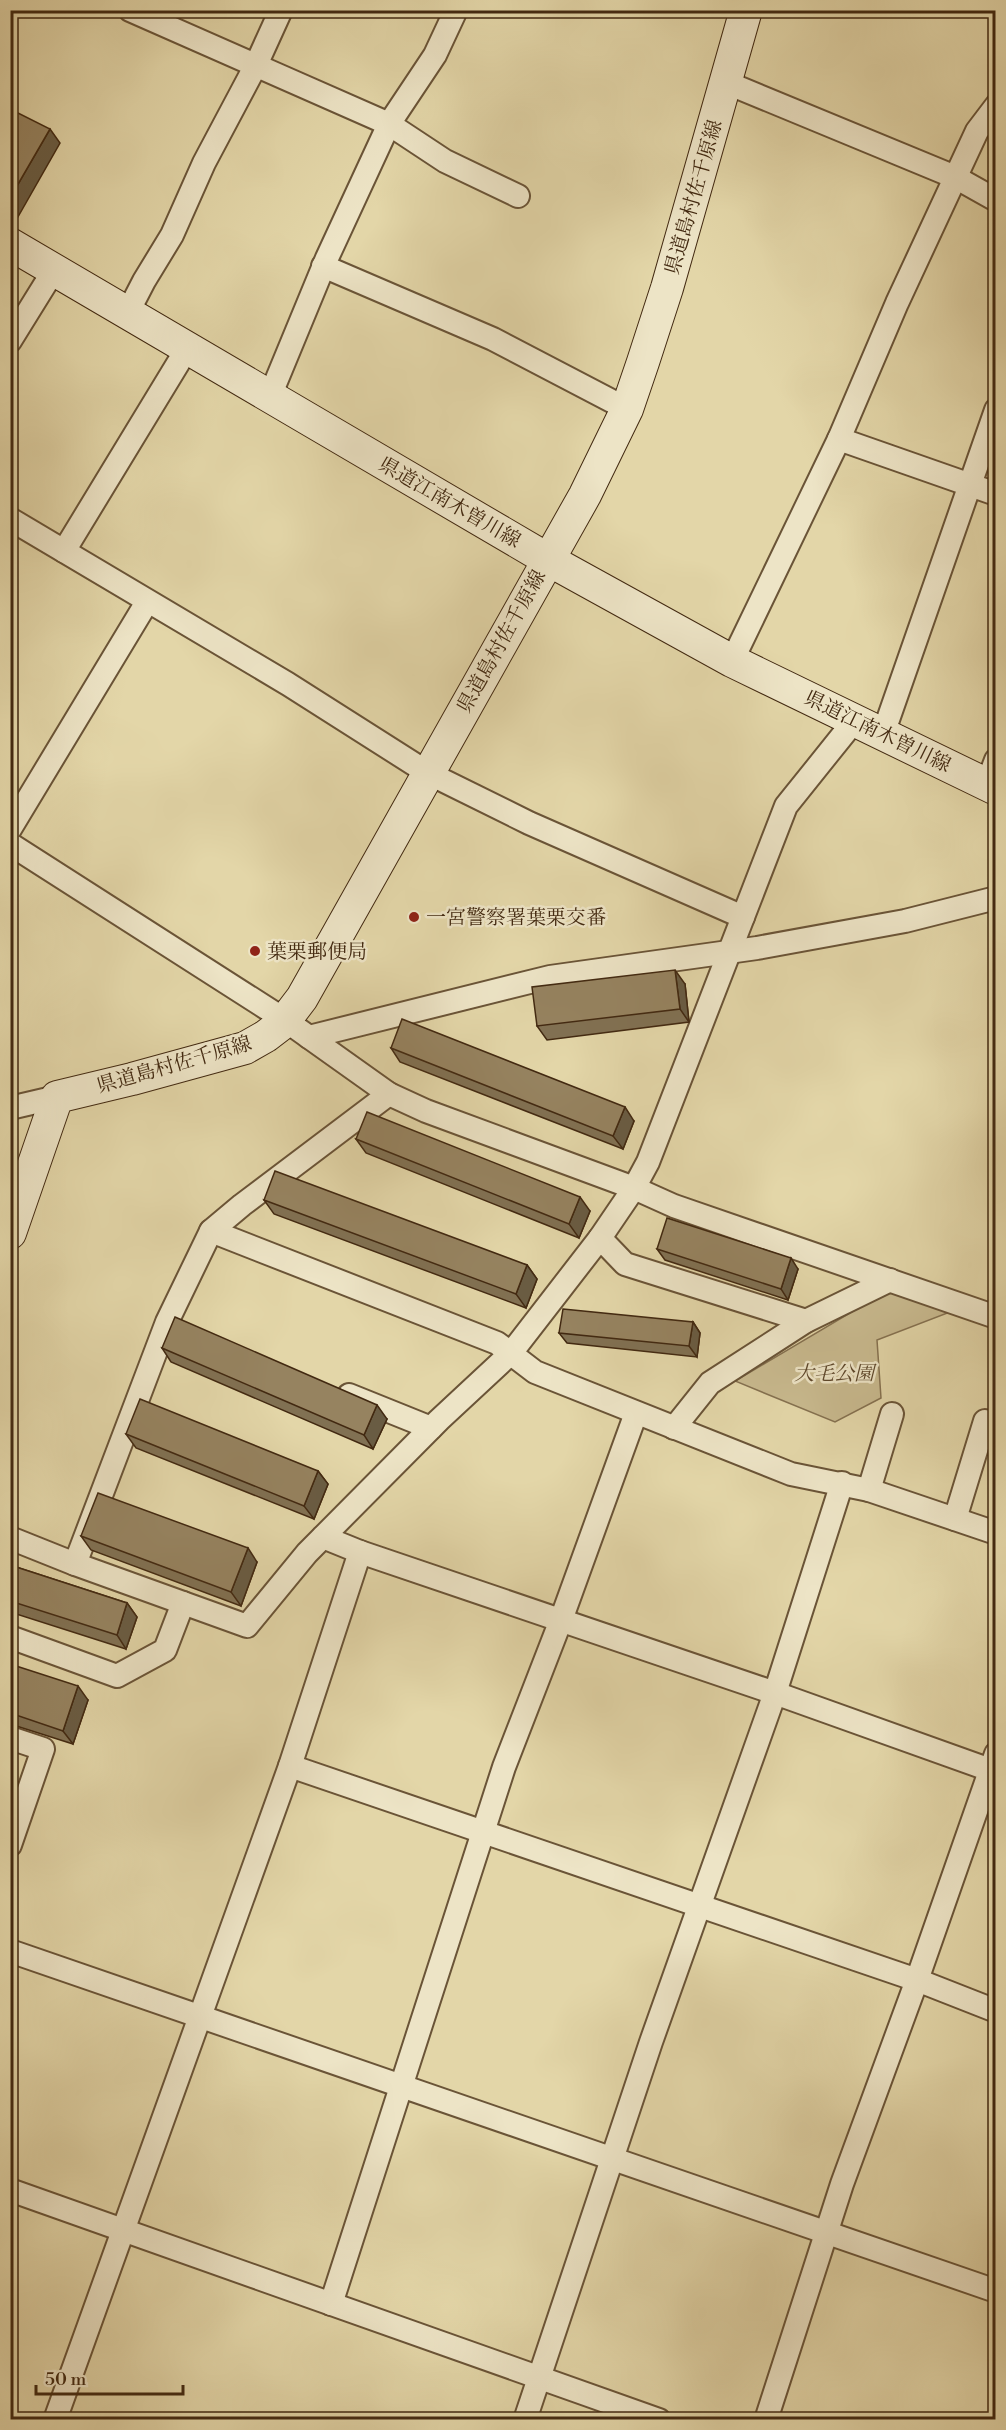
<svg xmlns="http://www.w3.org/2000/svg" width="1006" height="2430" font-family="'Libre Bodoni','Noto Serif JP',serif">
<rect width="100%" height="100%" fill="#e3d6a8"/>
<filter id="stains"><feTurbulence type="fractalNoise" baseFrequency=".00333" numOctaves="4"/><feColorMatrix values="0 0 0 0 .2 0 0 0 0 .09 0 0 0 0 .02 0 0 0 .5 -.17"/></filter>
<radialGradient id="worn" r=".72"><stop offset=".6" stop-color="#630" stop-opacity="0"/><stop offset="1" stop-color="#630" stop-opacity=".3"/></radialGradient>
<polygon fill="#c8b98e" stroke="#857150" stroke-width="1.5" points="892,1288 950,1312 877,1340 881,1398 835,1422 735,1381"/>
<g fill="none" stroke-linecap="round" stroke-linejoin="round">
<defs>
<g id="street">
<polyline points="130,10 389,124 445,161 518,196"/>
<polyline points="725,82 955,177 996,200"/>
<polyline points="323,266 493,339 627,409"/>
<polyline points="128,312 144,281 172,235 204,163 256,65 281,10"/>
<polyline points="10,341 54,270"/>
<polyline points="270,396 327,258 389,124 435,55 456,10"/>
<polyline points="839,439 996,494"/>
<polyline points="10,519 288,684 428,773 529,823 743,917"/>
<polyline points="64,551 188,347"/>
<polyline points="732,661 839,439 897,303 977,131 996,106"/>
<polyline points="883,734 996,410"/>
<polyline points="987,784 996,760"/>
<polyline points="10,829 147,602"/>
<polyline points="10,844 285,1020 389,1094 426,1111 634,1188 674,1206 996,1317"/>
<polyline points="309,1037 550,977 757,948 905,921 996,898"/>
<polyline points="10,1108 57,1097"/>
<polyline points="211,1231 497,1343 535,1372 791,1474 869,1490 996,1533"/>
<polyline points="600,1238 625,1264 806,1321"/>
<polyline points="349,1395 431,1428"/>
<polyline points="674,1428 710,1383 806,1321 890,1280"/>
<polyline points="869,1490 892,1414"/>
<polyline points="955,1519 985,1421"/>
<polyline points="323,1537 360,1552 775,1693 996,1772"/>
<polyline points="10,1538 75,1564 167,1322 211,1231 242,1205 389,1094"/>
<polyline points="75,1564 247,1626 307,1553 439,1420 511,1353 600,1238 634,1188 648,1162 786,806 855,720"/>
<polyline points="10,1637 117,1676 165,1650 183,1603"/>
<polyline points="10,1738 43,1749 10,1845"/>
<polyline points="290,1766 917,1980 996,2011"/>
<polyline points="10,1951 996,2291"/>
<polyline points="10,2190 659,2420"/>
<polyline points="331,2304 504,1767 561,1620 636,1413"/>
<polyline points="55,2420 290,1766 360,1552"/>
<polyline points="525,2420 651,2042 775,1693 842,1483"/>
<polyline points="766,2420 842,2184 917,1980 996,1754"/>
</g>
<g id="secondary">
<polyline points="10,244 547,559 732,661 996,789"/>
<polyline points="10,1233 57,1097 132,1079 245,1048 266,1036 283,1023 302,998 585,495 627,409 643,362 667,288 746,10"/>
</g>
</defs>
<use href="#street" stroke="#6a5437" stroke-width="26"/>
<use href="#secondary" stroke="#422911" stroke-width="34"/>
<use href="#street" stroke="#ede4c6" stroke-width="22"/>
<use href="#secondary" stroke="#ede4c6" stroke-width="32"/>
</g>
<g fill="#817153" stroke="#422911" stroke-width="1.5">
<polygon points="685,984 689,1022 547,1040 537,1026"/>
<polygon points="391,1048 634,1121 623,1149 400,1062"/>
<polygon points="356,1139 590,1211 579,1238 366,1153"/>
<polygon points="264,1200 527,1265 537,1279 526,1308 274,1214"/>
<polygon points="657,1249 798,1269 788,1300 665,1260"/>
<polygon points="693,1322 700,1333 697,1357 567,1343 559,1333"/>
<polygon points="162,1348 387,1419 373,1449 171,1362"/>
<polygon points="126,1434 318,1471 328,1484 314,1519 136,1448"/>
<polygon points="81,1536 257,1562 241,1606 91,1550"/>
<polygon points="10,1565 127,1603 137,1617 126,1649 10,1612"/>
<polygon points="10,1664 88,1700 73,1744 10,1724"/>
</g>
<g fill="#695c43" stroke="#422911" stroke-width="1.5">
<polygon points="50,129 60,143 11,229 10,198"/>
<polygon points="675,970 685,984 689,1022 680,1009"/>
<polygon points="625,1107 634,1121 623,1149 613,1136"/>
<polygon points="580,1197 590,1211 579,1238 569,1224"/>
<polygon points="791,1258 798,1269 788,1300 781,1289"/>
<polygon points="527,1265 537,1279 526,1308 516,1294"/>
<polygon points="693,1322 700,1333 697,1357 689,1346"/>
<polygon points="377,1405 387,1419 373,1449 364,1435"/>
<polygon points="318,1471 328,1484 314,1519 304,1506"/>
<polygon points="248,1548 257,1562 241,1606 231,1592"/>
<polygon points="127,1603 137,1617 126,1649 117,1635"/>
<polygon points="78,1686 88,1700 73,1744 63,1731"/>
</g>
<g fill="#968360" stroke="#422911" stroke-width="1.5">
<polygon points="10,109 50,129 10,198"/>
<polygon points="675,970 680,1009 537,1026 532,987"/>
<polygon points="402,1019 625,1107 613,1136 391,1048"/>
<polygon points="367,1112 580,1197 569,1224 356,1139"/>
<polygon points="275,1171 527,1265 516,1294 264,1200"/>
<polygon points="667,1218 791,1258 781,1289 657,1249"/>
<polygon points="563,1309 693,1322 689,1346 559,1333"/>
<polygon points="175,1317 377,1405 364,1435 162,1348"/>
<polygon points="140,1399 318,1471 304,1506 126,1434"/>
<polygon points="98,1493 248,1548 231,1592 81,1536"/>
<polygon points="10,1565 127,1603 117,1635 10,1601"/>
<polygon points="10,1664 78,1686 63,1731 10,1713"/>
</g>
<g fill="#8f2418" stroke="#ede4c6" stroke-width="2">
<circle cx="414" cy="917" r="6"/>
<circle cx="255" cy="951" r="6"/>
</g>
<g text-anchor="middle" stroke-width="5" stroke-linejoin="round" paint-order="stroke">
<g font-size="20" fill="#422911" stroke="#ede4c6">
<text transform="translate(693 197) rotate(-74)" y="7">県道島村佐千原線</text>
<text transform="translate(450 502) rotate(30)" y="7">県道江南木曽川線</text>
<text transform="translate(501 641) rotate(-61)" y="7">県道島村佐千原線</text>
<text transform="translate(878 731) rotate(26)" y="7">県道江南木曽川線</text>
<text transform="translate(174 1064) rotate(-16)" y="7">県道島村佐千原線</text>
</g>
<g font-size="20" fill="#422911" stroke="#ede4c6" text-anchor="start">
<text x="426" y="924">一宮警察署葉栗交番</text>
<text x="267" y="958">葉栗郵便局</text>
</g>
<g font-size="20" font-style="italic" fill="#5d462a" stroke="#ede4c6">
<text x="834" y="1380">大毛公園</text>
</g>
</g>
<rect width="1006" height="2430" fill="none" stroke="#e3d6a8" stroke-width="36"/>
<rect x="12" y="12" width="982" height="2406" fill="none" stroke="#422911" stroke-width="3"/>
<rect x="18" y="18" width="970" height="2394" fill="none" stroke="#422911" stroke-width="1.5"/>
<path d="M36 2385v9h147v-9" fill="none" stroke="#422911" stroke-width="3"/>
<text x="45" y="2385" font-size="18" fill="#422911" stroke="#ede4c6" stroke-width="4.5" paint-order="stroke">50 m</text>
<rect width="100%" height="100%" filter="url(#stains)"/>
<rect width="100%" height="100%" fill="url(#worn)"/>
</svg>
